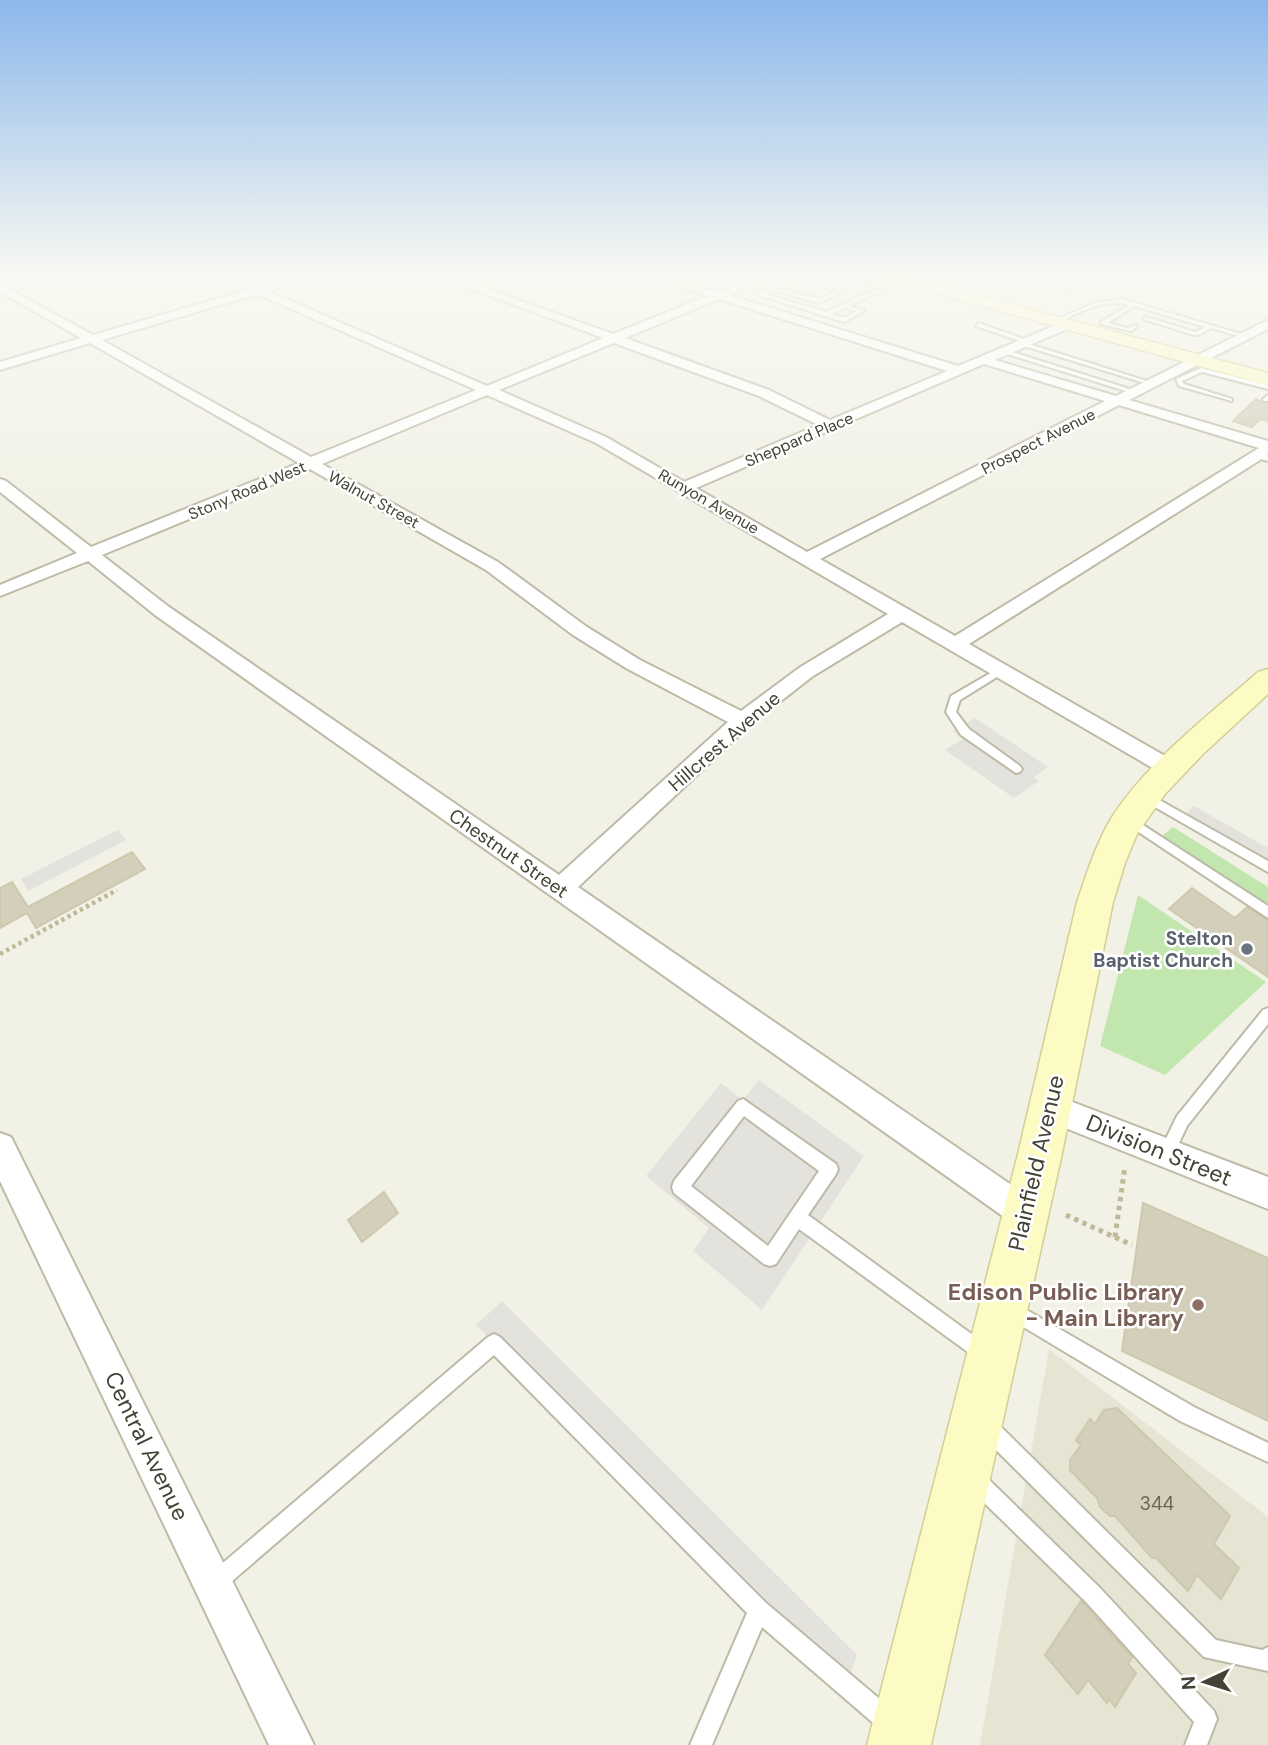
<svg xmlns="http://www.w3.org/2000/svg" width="1268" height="1745" font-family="'DM Sans',sans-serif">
<rect width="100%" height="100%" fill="#f2f1e5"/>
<polygon fill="#e6e4d3" points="1049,1349 1268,1517 1268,1745 980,1745"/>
<g fill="#c1e6ae">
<polygon points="1173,827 1268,887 1268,904 1162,836"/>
<polygon points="1138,895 1266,982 1165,1075 1100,1046"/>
</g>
<g fill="#e3e2dd">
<polygon points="975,718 1048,767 1034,777 1039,781 1014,798 945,750 963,739 953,731"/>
<polygon points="1194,806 1268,848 1268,867 1182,817"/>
<polygon points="118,830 126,840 28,891 21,879"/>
<polygon points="759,1080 864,1156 762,1310 693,1251 709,1228 646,1176 721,1083 743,1100"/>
<polygon points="502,1301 857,1655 846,1685 759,1610 476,1325"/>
</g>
<g fill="#d3cfbb" stroke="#cec8ae" stroke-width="2">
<polygon points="1256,399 1268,404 1268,421 1260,419 1252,427 1233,421"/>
<polygon points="132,852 145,869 36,928 27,913 0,928 0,888 12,882 28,907"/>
<polygon points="1192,888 1235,918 1247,907 1268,921 1268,977 1169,909"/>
<polygon points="384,1192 398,1213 362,1242 348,1220"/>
<polygon points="1143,1203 1268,1258 1268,1421 1122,1351"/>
<polygon points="1117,1408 1230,1516 1214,1544 1239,1568 1221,1599 1197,1575 1188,1591 1156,1558 1152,1558 1115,1516 1110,1516 1100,1507 1097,1498 1070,1470 1070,1460 1081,1445 1076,1440 1090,1419 1095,1424 1104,1410"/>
<polygon points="1081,1601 1132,1657 1128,1664 1136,1673 1115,1707 1109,1699 1107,1703 1088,1680 1078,1694 1045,1655"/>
</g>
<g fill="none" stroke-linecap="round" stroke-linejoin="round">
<defs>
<g id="lane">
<path d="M799,276H806L778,288L819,299L854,281L837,276C852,276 873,287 884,286C893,285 897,278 906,280L849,306L864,311L844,322L758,295V293L769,288L751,280L756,279L773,286ZM856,282L879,288L826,312L765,294L773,290L820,303L856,284ZM845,308L856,311L844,318L831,314Z"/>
<path d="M1122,299L1248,336L1245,338L1212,328L1198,335H1194L1143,319L1146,317L1195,332L1206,327L1134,306L1108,323L1128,328L1137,325V327L1131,331L1101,324V322L1129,305C1105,298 1080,312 1059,322L1054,321L1094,303Z"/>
<polygon points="978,323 1030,341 1029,344 1153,383 1148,384 1021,345 1023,342 976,326"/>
<polygon points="1006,350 1136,391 1137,392 1132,393 1004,353"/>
<polygon points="1201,368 1268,385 1268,389 1202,372 1182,381 1184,384 1232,399 1232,401 1179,386 1176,379"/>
<polygon points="1268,395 1268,401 1263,401 1263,399"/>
<polygon points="1255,453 1268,456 1268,461 1255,457"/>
<polygon points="1001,667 1005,668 1005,672 960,700 956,712 969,729 1020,766 1022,769 1020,772 1016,773 961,735 946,712 951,696"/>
<polygon points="1145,792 1268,861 1268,872 1141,799 1139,796 1141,793"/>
<polygon points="1129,816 1268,906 1268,918 1125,823 1123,820"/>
<polygon points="1268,1008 1268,1024 1187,1126 1172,1158 1167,1161 1162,1158 1159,1153 1177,1116 1263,1010"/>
<path d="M743,1099L836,1164L838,1169L836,1174L808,1215L988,1346L991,1352L988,1358L982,1361L976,1358L799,1229L776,1264L770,1266L764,1264L674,1193L672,1187L674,1181L738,1101ZM744,1116L819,1171L768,1246L691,1186Z"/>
<polygon points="1013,1302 1194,1407 1268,1443 1268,1462 1180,1421 1007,1317 1004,1311 1007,1305"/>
<polygon points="494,1334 500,1337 766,1603 895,1712 898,1720 895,1728 887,1731 879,1728 762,1627 712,1745 690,1745 747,1613 494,1355 224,1588 217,1591 210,1588 207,1581 210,1574 488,1337"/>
<polygon points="988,1419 995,1421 1216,1640 1262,1650 1268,1647 1268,1671 1204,1657 981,1435 979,1428 981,1421"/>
<polygon points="975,1470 982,1473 1100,1588 1214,1711 1217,1719 1207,1745 1185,1745 1194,1722 1086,1602 968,1487 965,1480 968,1473"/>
</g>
<g id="street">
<path d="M220,276C235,276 243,284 257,286C265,287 296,276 311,276L268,291L487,386L603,338L437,276H451L613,334L707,296L651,276C676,276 697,291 717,291C731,292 750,276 770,276L729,295L958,366L1068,320L1074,324L1072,327L995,360L1116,396L1268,320V329L1129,400L1268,441V455L969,644L1179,764L1182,769L1179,774L1171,777L1163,774L902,622L813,676L749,726L578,887L1036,1202L1041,1213L1036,1224L1025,1229L1014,1224L155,615L88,561L0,596V585L77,553L0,492V479L6,481L91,547L299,463L90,343L0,370V362L81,338L0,292V284L93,335L247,290ZM257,294L476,390L311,457L102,340ZM719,299L947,371L830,420L769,390L625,338ZM614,343L759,396L818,425L684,482L606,437L499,390ZM984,364L1105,401L807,552L696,488ZM487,395L596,443L888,614L799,668L741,711L640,660L587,627L498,562L322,464ZM1119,405L1259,448L955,636L820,559ZM310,469L486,570L573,635L626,668L728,722L559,875L169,607L102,555Z"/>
<path d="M1024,276C1038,276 1050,281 1064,282C1076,283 1090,275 1104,276L1066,289Z"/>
<polygon points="1049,1093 1268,1177 1268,1209 1038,1117 1034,1107 1038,1097"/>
<polygon points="0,1133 11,1137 314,1745 269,1745 0,1181"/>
</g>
<g id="secondary">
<polygon points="881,276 906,276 1268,373 1268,385 884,279"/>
<path d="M1268,669V694L1202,755L1165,794L1137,834L1125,863L1113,902L1061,1158L931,1745H867L1017,1158L1077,902C1087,873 1096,843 1112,817C1150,759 1207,717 1258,672Z"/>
</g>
</defs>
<use href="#lane" stroke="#bdbaa8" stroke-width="4"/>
<use href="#street" stroke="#bdbaa8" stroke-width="4"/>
<use href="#secondary" stroke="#d1ce96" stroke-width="3"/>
<polyline stroke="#bfb999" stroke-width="4.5" stroke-dasharray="3.5 3.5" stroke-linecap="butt" points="0,954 117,890"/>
<g stroke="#bfb999" stroke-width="5" stroke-dasharray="4.5 4.5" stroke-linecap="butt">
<polyline points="1066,1215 1132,1245"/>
<polyline points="1115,1237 1125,1166"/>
</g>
<use href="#lane" fill="#fff" fill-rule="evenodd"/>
<use href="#street" fill="#fff" fill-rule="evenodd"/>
<use href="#secondary" fill="#fdfbc4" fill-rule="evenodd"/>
</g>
<linearGradient id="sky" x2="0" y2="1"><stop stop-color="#8cb8ea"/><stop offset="0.53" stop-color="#f9f9f3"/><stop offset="1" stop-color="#f9f9f3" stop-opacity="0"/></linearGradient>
<rect width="1268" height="520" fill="url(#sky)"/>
<circle fill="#6b7280" stroke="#fff" stroke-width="2.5" cx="1247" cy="949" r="7"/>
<circle fill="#8d6e63" stroke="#fff" stroke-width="2.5" cx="1198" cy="1305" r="7"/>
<g text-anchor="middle" stroke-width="5" stroke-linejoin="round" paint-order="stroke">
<g font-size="16" fill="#444135" stroke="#fff">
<text transform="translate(799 439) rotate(-23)" y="6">Sheppard Place</text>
<text transform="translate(1038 441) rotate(-27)" y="6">Prospect Avenue</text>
<text transform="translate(247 490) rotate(-23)" y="6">Stony Road West</text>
<text transform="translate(374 499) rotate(29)" y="6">Walnut Street</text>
<text transform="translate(709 501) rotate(30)" y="6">Runyon Avenue</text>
</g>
<g font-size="19" fill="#444135" stroke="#fff">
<text transform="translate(724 741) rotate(-41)" y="7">Hillcrest Avenue</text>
<text transform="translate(509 853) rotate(35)" y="7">Chestnut Street</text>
</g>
<g font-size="19" font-weight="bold" fill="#5b616d" stroke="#fff" text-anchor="end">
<text x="1233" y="945">Stelton<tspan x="1233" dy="22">Baptist Church</tspan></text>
</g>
<g font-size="19" fill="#686456">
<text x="1157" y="1510">344</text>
</g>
<g font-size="23" fill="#444135" stroke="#fff">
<text transform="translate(1159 1150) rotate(22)" y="8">Division Street</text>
<text transform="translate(1036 1163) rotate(-77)" y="8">Plainfield Avenue</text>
<text transform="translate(147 1446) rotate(64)" y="8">Central Avenue</text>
</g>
<g font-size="23" font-weight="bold" fill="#785e54" stroke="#fff" text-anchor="end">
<text x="1184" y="1300">Edison Public Library<tspan x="1184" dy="26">- Main Library</tspan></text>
</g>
</g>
<g transform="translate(1205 1682) rotate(266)" stroke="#ffffff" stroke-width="5" paint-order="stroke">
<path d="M0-5L12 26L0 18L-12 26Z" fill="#444135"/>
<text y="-10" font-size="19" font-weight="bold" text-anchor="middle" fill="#444135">N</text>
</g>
</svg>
